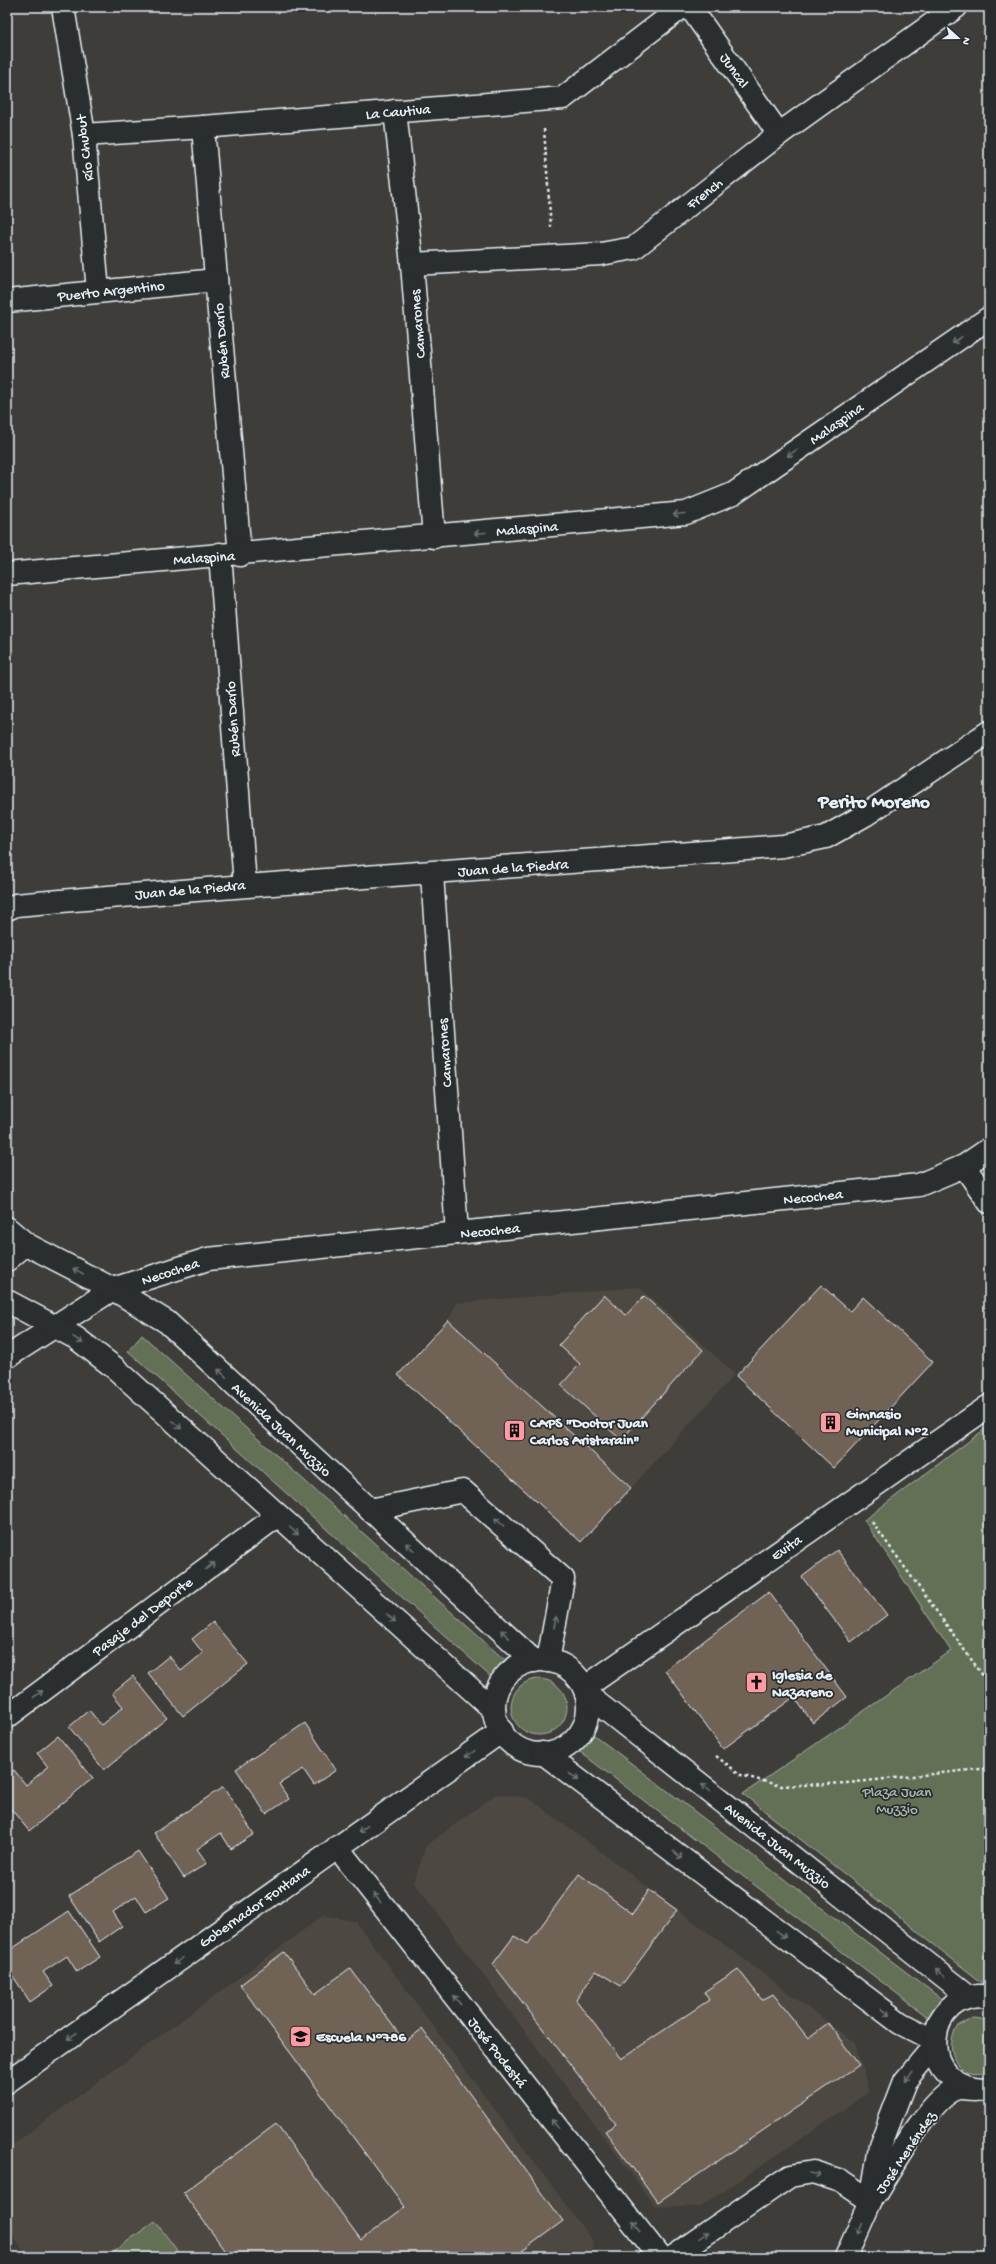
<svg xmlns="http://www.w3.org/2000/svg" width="996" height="2264" font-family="'Gochi Hand',sans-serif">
<rect width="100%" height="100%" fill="#3f3d3a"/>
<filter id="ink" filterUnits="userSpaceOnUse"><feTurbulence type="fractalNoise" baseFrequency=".025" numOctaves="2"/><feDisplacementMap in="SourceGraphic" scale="8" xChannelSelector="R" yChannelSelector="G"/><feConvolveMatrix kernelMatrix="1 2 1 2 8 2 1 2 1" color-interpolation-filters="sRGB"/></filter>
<g filter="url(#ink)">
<g fill="#4d4842">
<polygon points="639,1287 735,1374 631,1488 448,1320 457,1303"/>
<polygon points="496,1794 529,1798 855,2043 869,2092 701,2207 655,2206 414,1882 426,1846"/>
<polygon points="324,1915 356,1922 594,2243 591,2257 28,2257 7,2228 7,2149"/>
</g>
<g fill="#636f56" stroke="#a6b0a7">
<polygon points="142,1335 507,1662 492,1678 128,1351"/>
<polygon points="989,1426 989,1986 985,1985 743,1794 951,1651 864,1520"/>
<circle cx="539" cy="1707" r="28"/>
<polygon points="594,1735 943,2000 929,2018 580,1752"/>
<path d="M974,2018L989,2020V2070C960,2082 942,2052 957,2026Z"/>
<polygon points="155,2221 182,2257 106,2257"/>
</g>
<g fill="#6f6356" stroke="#e8f1f8">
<polygon points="821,1285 850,1311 863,1297 933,1362 834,1468 736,1376"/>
<polygon points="604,1295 626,1315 644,1296 703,1350 621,1440 561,1385 580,1364 559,1345"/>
<polygon points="448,1320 631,1488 581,1542 398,1375"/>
<polygon points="837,1550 887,1615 851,1642 802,1577"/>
<polygon points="769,1592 847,1697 813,1723 794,1697 723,1749 665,1670"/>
<polygon points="213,1622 248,1664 183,1716 148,1673 169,1656 181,1671 203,1653 192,1639"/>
<polygon points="133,1676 167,1718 104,1770 69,1727 89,1710 101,1725 123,1707 112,1693"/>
<polygon points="305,1723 336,1770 314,1785 303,1769 279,1784 289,1799 266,1814 236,1769"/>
<polygon points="58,1736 93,1778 29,1831 7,1804 7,1776 14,1770 26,1785 48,1767 37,1753"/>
<polygon points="223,1787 254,1834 231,1849 221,1833 197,1849 207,1863 184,1878 154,1833"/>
<polygon points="138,1851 169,1898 146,1912 136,1896 113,1912 122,1926 99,1942 69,1896"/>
<polygon points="579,1874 633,1914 649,1890 677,1910 621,1986 596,1971 576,2000 621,2059 709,2000 704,1992 738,1969 762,2000 773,1994 808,2038 828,2023 859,2065 658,2202 605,2131 616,2124 493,1964 514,1936 528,1944"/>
<polygon points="69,1911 100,1957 77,1972 67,1956 43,1972 53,1986 30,2002 7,1967 7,1952"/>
<polygon points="284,1952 315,1994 350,1968 405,2042 422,2029 563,2221 514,2257 230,2257 183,2193 276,2124 361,2240 405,2207 240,1985"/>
</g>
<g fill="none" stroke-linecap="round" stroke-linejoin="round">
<defs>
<g id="minor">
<polyline points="63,7 84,135 98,291"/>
<polyline points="690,7 779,134"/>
<polyline points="395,111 412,264 434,537"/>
<polyline points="203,127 240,555"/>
<polyline points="84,135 203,127 563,98 682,7"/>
<polyline points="412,264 601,254 634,248 779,134 956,7"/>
<polyline points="7,301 216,280"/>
<polyline points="220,554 245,885"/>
<polyline points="7,574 686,513 733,494 989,318"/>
<polyline points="432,874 457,1233"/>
<path d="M7,909L16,905C272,882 528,866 783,846L826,837L865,815L989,732"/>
<polyline points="964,1166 989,1202"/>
<polyline points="7,1260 26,1244"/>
<polyline points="7,1357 113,1289 208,1259 919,1185 964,1166 989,1149"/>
<polyline points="370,1510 463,1491 563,1579 548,1661"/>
<polyline points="584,1688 989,1406"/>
<polyline points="7,1717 277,1516"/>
<polyline points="337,1847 660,2257"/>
<polyline points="7,2082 502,1731"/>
<path d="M876,2193C891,2169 930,2098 956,2089C961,2087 969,2089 975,2089"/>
<polyline points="672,2257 790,2176 813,2172 841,2181 871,2201"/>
<polyline points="846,2257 871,2201 880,2146 905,2081 934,2046"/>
</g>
<g id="major">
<polyline points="7,1228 26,1244 113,1289 167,1322 534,1661"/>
<polyline points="7,1301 76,1338 115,1368 494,1710"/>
<circle cx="541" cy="1707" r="47"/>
<polyline points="586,1694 970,1997"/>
<polyline points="543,1753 900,2023 935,2041"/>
<path d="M989,1997C925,1986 910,2090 989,2089"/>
</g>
</defs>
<use href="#minor" stroke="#e8f1f8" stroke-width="25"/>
<use href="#major" stroke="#e8f1f8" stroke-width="25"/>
<g stroke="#e8f1f8" stroke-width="2.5" stroke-dasharray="3 3" stroke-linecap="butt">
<polyline points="544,129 551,228"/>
<polyline points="872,1522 989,1684"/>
<polyline points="716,1756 741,1775 781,1786 847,1783 989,1768"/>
</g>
<use href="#minor" stroke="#2a2d2e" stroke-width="22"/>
<use href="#major" stroke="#2a2d2e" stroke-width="22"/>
</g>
<defs><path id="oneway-shaft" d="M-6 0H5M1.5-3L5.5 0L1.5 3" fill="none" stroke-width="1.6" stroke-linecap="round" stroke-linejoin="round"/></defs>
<g stroke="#6c7275">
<use href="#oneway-shaft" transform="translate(957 340) rotate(145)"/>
<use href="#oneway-shaft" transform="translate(792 453) rotate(145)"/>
<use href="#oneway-shaft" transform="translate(679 514) rotate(175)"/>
<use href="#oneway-shaft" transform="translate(480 533) rotate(175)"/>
<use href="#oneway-shaft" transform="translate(78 1271) rotate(-152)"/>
<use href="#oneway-shaft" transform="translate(78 1340) rotate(35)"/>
<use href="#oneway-shaft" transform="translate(222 1373) rotate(-137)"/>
<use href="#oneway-shaft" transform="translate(177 1425) rotate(42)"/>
<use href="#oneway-shaft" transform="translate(499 1522) rotate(-139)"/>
<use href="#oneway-shaft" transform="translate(294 1531) rotate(42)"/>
<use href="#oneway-shaft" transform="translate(410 1547) rotate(-137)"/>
<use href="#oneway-shaft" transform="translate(210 1566) rotate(-37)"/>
<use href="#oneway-shaft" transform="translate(391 1618) rotate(42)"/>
<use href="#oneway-shaft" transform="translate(555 1622) rotate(-80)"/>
<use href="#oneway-shaft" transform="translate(505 1634) rotate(-137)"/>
<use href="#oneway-shaft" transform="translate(38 1694) rotate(-37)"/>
<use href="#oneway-shaft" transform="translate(470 1754) rotate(145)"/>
<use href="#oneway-shaft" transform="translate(574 1777) rotate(37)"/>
<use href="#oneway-shaft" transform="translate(706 1788) rotate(-142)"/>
<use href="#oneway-shaft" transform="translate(363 1829) rotate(145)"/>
<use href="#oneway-shaft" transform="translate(678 1855) rotate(37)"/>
<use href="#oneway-shaft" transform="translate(377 1898) rotate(-128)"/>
<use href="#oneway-shaft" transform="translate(781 1934) rotate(37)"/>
<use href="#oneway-shaft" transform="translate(178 1961) rotate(145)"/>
<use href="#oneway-shaft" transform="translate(940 1973) rotate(-142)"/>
<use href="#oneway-shaft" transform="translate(457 2000) rotate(-128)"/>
<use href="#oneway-shaft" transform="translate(885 2012) rotate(37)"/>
<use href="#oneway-shaft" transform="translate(72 2036) rotate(145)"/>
<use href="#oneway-shaft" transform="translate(909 2076) rotate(130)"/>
<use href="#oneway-shaft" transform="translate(555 2124) rotate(-128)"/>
<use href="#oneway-shaft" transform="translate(815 2174) rotate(9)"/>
<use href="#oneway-shaft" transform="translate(636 2226) rotate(-128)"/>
<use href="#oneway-shaft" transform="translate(859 2229) rotate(114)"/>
<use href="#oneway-shaft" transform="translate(704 2235) rotate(-34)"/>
</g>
</g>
<defs>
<symbol id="building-square" viewBox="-11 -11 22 22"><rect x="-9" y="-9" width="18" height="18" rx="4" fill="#ff9aa2" stroke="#2a2d2e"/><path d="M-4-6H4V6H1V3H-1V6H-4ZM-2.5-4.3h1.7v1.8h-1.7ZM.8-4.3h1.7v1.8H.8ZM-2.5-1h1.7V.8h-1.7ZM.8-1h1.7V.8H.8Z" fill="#111"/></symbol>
<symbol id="church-square" viewBox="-11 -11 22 22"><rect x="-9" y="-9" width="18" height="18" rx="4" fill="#ff9aa2" stroke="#2a2d2e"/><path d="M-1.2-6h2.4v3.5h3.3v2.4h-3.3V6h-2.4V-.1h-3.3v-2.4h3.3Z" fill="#111"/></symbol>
<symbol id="school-square" viewBox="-11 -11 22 22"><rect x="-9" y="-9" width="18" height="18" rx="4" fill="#ff9aa2" stroke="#2a2d2e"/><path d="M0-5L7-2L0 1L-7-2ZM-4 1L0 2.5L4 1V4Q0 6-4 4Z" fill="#111"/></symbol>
</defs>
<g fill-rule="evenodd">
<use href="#building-square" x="818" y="1410" width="25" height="25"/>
<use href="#building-square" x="502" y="1418" width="25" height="25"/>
<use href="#church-square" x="744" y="1670" width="25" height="25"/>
<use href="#school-square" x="288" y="2024" width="25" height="25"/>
</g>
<g text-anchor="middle" stroke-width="3.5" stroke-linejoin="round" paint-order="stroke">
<g font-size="15" fill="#e8f1f8" stroke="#2a2d2e">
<text transform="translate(735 70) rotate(55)" y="5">Juncal</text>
<text transform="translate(398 111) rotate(-5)" y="5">La Cautiva</text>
<text transform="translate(84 148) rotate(-97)" y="5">Río Chubut</text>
<text transform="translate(704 193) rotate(-38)" y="5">French</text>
<text transform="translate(111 290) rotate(-6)" y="5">Puerto Argentino</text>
<text transform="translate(417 324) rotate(-95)" y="5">Camarones</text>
<text transform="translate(221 341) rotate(-95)" y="5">Rubén Darío</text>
<text transform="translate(836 423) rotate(-35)" y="5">Malaspina</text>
<text transform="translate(527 528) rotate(-5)" y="5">Malaspina</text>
<text transform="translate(204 557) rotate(-4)" y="5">Malaspina</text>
<text transform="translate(232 719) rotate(-94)" y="5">Rubén Darío</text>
<text transform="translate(513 867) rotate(-4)" y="5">Juan de la Piedra</text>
<text transform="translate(190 889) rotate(-5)" y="5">Juan de la Piedra</text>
<text transform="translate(444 1053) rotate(-94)" y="5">Camarones</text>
<text transform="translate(813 1196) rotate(-6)" y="5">Necochea</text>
<text transform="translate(490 1230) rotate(-6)" y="5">Necochea</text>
<text transform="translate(170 1271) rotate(-18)" y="5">Necochea</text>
<text transform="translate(282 1429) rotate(43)" y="5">Avenida Juan Muzzio</text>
<text transform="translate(786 1547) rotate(-35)" y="5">Evita</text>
<text transform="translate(142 1616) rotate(-37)" y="5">Pasaje del Deporte</text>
<text transform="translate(778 1845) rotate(38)" y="5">Avenida Juan Muzzio</text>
<text transform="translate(254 1906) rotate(-35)" y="5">Gobernador Fontana</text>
<text transform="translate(498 2052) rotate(52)" y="5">José Podestá</text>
<text transform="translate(905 2152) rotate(-56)" y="5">José Menéndez</text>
</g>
<g font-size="15" font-weight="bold" fill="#e8f1f8" stroke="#2a2d2e" text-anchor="start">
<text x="846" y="1418">Gimnasio<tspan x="846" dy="17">Municipal N°2</tspan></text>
<text x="530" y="1427">CAPS "Doctor Juan<tspan x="530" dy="17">Carlos Aristarain"</tspan></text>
<text x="772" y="1679">Iglesia de<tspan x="772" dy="17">Nazareno</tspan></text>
<text x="316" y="2041">Escuela N°786</text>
</g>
<g font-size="15" fill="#acb6af" stroke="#2a2d2e">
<text x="897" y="1796">Plaza Juan<tspan x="897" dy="17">Muzzio</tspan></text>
</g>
<g font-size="19" font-weight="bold" fill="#e8f1f8" stroke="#2a2d2e">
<text x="874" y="807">Perito Moreno</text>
</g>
</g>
<rect width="996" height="2264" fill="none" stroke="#2a2d2e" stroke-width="24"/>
<rect x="12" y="12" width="972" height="2240" fill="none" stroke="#e8f1f8" stroke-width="1.5" filter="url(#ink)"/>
<g transform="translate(958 38) rotate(111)" stroke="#2a2d2e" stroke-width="3" paint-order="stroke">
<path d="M0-3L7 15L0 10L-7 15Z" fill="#e8f1f8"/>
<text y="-6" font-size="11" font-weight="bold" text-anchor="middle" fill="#e8f1f8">N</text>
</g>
</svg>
